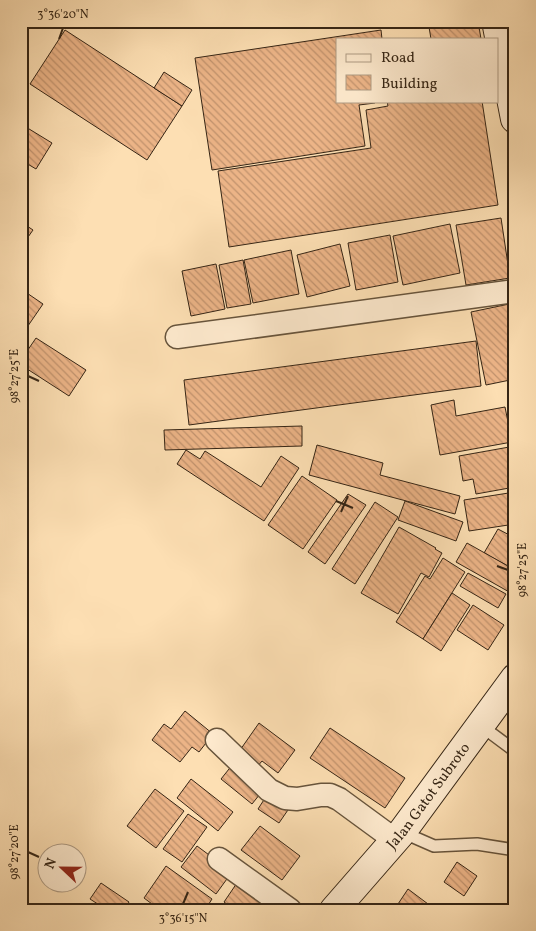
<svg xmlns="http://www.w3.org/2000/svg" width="536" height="931" font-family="Vollkorn,serif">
<defs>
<pattern id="building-back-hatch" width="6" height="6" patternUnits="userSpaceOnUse" patternTransform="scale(1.25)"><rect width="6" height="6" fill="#ecb487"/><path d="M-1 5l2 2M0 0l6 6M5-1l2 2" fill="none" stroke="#c0926d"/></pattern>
</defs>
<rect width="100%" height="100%" fill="#fddfb3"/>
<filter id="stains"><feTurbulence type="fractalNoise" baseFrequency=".004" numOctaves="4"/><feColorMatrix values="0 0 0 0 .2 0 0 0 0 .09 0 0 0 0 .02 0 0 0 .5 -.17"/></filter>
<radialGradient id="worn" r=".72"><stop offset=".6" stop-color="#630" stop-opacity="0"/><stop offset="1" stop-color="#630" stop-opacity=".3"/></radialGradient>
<g fill="url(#building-back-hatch)" stroke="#352515">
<polygon points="21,21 34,21 21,41"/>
<polygon points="428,21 478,21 481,39 431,39"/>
<polygon points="65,30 182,106 147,160 30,84"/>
<polygon points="381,30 382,39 337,39 337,101 374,101 375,103 359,105 365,146 212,170 195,58"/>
<polygon points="164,72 192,90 182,106 154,88"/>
<polygon points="387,101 482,101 498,205 229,247 218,171 371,148 366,110 388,106"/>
<polygon points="21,124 52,143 36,169 21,160"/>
<polygon points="501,218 510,278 466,285 456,225"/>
<polygon points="21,222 33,230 21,247"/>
<polygon points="450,224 460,273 403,285 393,236"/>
<polygon points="390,235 398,282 356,290 348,243"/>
<polygon points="340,244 350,286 307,297 297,255"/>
<polygon points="291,250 299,294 253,303 244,260"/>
<polygon points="243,260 251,304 227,308 219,265"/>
<polygon points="216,264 225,309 191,316 182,271"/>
<polygon points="21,289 43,304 21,336"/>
<polygon points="514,303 515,379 486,385 471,312"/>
<polygon points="36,338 86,370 69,396 21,365 21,360"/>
<polygon points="476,341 481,386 189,425 184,380"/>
<polygon points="454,400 456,416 505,407 512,442 440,455 431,405"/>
<polygon points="302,426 302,446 165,450 164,430"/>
<polygon points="317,445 383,463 380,475 460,496 455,514 309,475"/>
<polygon points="515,446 515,487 476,494 473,479 463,481 459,456"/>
<polygon points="186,450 200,459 205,451 261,487 281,456 299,468 264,521 177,464"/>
<polygon points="302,476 337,500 303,549 268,525"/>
<polygon points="515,492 515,524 469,531 464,500"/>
<polygon points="348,494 366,505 325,564 308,552"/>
<polygon points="405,501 463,522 456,541 398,520"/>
<polygon points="375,502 398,517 355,584 332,569"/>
<polygon points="399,527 436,548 435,549 442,553 429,577 421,573 398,614 361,593"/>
<polygon points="498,529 515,538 515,570 484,553"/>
<polygon points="467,543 515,570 515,586 511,593 456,562"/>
<polygon points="443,558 465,572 423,639 396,622 425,576 430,579"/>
<polygon points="468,573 506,594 498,608 460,586"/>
<polygon points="452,593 470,605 441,651 423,639"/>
<polygon points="473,605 504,625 488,650 457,630"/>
<polygon points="185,711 213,734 199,752 192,747 180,762 152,740 164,724 171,729"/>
<polygon points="259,723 295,750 278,773 262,761 257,767 238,753"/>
<polygon points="330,728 405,778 385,808 310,758"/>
<polygon points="233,764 264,789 252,804 221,779"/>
<polygon points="191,779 233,812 218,831 177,798"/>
<polygon points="155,789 184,811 156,848 127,826"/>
<polygon points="269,792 290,807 279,823 258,809"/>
<polygon points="188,814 207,827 182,862 163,849"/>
<polygon points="260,826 300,856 282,880 241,850"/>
<polygon points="197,846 232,872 216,894 181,867"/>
<polygon points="457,862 477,876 464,896 444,882"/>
<polygon points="166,866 212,899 205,910 160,910 144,898"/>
<polygon points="239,880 280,910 235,910 224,902"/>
<polygon points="101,883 129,902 124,910 107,910 90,899"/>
<polygon points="408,889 436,910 394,910"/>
</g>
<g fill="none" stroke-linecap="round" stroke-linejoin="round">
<defs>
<g id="lane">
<polyline points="480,725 515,751"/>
<polyline points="402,832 434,846 477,844 515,850"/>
</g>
<g id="street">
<polyline points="177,337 515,291"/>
<polyline points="217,740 269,790 285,798 297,799 321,795 330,795 339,799 395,840"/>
<polyline points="219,859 290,910"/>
</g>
<g id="secondary">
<polyline points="496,21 515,119"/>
<path id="s1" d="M334,910L402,832L515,678"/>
</g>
</defs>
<use href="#lane" stroke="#67543c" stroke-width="14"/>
<use href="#street" stroke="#67543c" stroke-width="25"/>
<use href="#secondary" stroke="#352515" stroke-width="30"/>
<use href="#lane" stroke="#feeace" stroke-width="11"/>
<use href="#street" stroke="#feeace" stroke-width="22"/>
<use href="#secondary" stroke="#feeace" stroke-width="28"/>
</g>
<path fill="none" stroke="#352515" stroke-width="2" d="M59,39L63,28M28,376L39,381M336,501L353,508M341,512L348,496M497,566L508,570M28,852L39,857M183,904L188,892"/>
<g text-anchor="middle" stroke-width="4" stroke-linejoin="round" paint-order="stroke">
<g font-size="15" fill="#352515" stroke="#feeace">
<text dy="5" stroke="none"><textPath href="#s1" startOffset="148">Jalan Gatot Subroto</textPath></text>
</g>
</g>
<rect width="536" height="931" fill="none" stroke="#fddfb3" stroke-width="55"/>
<rect x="336" y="38" width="162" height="65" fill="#feeace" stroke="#ae9b84"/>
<rect x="346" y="54" width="25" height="8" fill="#feeace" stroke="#ae9b84"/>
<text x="381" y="62" font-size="15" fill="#352515">Road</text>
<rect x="346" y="75" width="25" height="15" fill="url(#building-back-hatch)" stroke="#ae9b84"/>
<text x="381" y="88" font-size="15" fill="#352515">Building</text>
<g transform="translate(62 868) rotate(292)"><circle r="24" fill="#feeace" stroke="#ae9b84"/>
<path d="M0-4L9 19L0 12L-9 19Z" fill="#8f2418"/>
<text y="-8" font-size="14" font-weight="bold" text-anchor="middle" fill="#352515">N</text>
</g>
<rect x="28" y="28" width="480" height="876" fill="none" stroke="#352515" stroke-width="2"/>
<g font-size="12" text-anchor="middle" fill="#352515">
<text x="63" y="18">3°36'20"N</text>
<text transform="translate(14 376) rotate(-90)" y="4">98°27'25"E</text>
<text transform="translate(522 570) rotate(-90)" y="4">98°27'25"E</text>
<text transform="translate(14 852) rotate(-90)" y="4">98°27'20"E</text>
<text x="183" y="922">3°36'15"N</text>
</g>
<rect width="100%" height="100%" filter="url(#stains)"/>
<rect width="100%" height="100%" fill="url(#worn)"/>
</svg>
